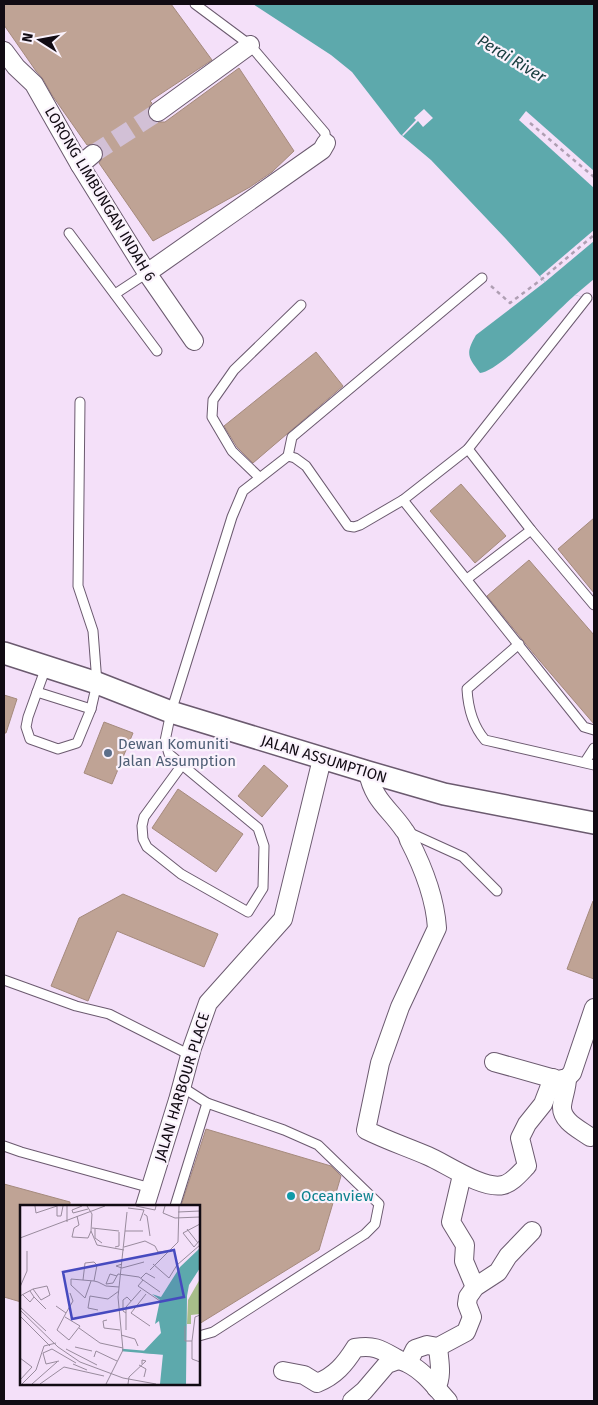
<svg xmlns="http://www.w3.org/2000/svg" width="598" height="1405" font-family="'Fira Sans',sans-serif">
<rect width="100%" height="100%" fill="#f4e0f9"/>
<path fill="#5da9ac" d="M253,4H594V300L575,295C558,310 499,372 480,373C468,357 465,354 476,335L545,282L506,239L431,160L400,134L352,72L331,55Z"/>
<g fill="#f4e0f9">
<polygon points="424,109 433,118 423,127 418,121 403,136 402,135 416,120 414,118"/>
<polygon points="526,111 594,171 594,188 519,120"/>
<polygon points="594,230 594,241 545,282 540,276"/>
<polygon points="594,279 594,300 575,295"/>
</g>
<g fill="#bfa395" stroke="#a58a7d">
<polygon points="4,4 171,4 212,60 150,101 152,103 149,107 147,113 150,119 154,122 165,122 239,68 294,151 272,172 250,187 153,241 99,163 103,157 101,148 96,144 87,145 52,95 43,79 36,71 4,25"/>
<polygon points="316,352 343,386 253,463 237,447 224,426"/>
<polygon points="461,484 506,536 475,563 430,511"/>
<polygon points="594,518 594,593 558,549"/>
<polygon points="529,560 594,635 594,724 534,654 487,596"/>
<polygon points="4,695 17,699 6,733 4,733"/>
<polygon points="104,722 133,733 112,784 84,773"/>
<polygon points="264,765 288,786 262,817 238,796"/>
<polygon points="178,789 243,834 216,872 152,828"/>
<polygon points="123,894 218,934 204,967 117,931 88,1001 51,986 79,918"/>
<polygon points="593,901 594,901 594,979 567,969"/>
<polygon points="206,1129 331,1166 341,1176 319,1250 199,1324 199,1206 181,1206"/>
<polygon points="4,1184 70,1202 70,1206 21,1206 21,1302 4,1297"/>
</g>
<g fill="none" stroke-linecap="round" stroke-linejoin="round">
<polyline stroke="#d2c0d6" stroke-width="18" stroke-dasharray="18 9" stroke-linecap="butt" points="93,154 158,112"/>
<defs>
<g id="service">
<polyline points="195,4 250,45 325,133 326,143"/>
<polyline points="69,233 157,351"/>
<polyline points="115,294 147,273"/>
<polyline points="468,449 531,530 594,605"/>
<polyline points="288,456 292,437 482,278"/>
<polyline points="259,477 232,451 212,417 213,400 234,370 301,305"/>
<polyline points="403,500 584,727 594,730"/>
<polyline points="467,579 531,530"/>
<path d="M519,644L467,689C468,707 473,726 485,740L594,765"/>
<polyline points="46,667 28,717 26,727 30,739 58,749 77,743 91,709 97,683 93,631 78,586 80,402"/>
<polyline points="37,692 91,709"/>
<polyline points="585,762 594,748"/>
<polyline points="182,765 144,817 142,826 143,839 147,847 181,874 248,912 263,888 264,846 258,828 169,754 165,741 171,712 232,517 243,491 288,456 295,458 306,466 348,526 354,527 360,525 403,500 468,449 587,298"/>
<polyline points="408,832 463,857 497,891"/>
<polyline points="4,980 76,1006 109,1014 190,1055"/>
<polyline points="182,1087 207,1103 284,1130 318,1145 379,1204 375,1224 365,1234 213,1332 199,1336"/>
<polyline points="4,1146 21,1152 151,1188"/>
<polyline points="175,1206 207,1103"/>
</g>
<g id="minor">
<polyline points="4,51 16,67 34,84 80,165 147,273 194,341"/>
<polyline points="158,112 250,45"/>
<polyline points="80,165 93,154"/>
<polyline points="147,273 322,150 326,143"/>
<path d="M368,772C373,800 390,809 404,830C407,833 408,837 409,840C423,867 435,897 437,928L400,1007L380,1063L366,1130C386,1140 407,1147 428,1156C445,1163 483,1190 503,1185C512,1183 520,1173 527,1166L520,1138L527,1124L543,1104L553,1078"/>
<polyline points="494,1062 558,1080 567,1078 572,1073 594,1008"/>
<path d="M567,1078C567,1088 563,1096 562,1106C561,1121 579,1129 590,1137"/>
<polyline points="462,1175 451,1222 465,1245 464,1261 475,1287"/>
<polyline points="145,1206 178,1100 192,1048 208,1003 283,919 322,759"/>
<polyline points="408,1363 415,1349 427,1345 438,1347 466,1332 472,1317 467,1304 468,1297 475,1287 498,1272 508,1256 532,1231"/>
<path d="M283,1371L304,1375L317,1383C335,1376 345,1364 355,1348C374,1345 380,1349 396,1358C400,1361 403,1361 407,1363C424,1371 436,1388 448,1401"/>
<path d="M436,1388C443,1376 439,1360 438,1347"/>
<polyline points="352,1401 364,1391 387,1364 398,1360"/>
</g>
<polyline id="tertiary" points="4,653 97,683 171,712 368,772 444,794 594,823"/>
</defs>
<use href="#service" stroke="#6b5a6f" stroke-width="11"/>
<use href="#minor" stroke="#6b5a6f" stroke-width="20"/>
<use href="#tertiary" stroke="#6b5a6f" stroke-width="24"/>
<g stroke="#af9fb3" stroke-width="2.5" stroke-dasharray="4 4" stroke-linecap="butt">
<polyline points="530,123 594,177"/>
<polyline points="491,286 510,303 542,279 594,235"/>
</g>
<use href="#service" stroke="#fff" stroke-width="9"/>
<use href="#minor" stroke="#fff" stroke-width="18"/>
<use href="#tertiary" stroke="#fff" stroke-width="21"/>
</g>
<circle fill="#5c6f8a" stroke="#faf2fc" stroke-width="2" cx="108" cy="753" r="5"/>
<circle fill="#0f9aa8" stroke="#faf2fc" stroke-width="2" cx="291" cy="1196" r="5"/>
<g text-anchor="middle" stroke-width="4.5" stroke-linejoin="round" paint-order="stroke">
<g font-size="15" fill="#110b13" stroke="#faf2fc">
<text transform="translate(100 194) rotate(59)" y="5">LORONG LIMBUNGAN INDAH 6</text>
<text transform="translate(324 759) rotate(17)" y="5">JALAN ASSUMPTION</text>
<text transform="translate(182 1087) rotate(-73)" y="5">JALAN HARBOUR PLACE</text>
</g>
<g font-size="15" fill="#4e5e75" stroke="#faf2fc" text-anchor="start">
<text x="118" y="749">Dewan Komuniti<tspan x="118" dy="17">Jalan Assumption</tspan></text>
</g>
<g font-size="15" fill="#0d838f" stroke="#faf2fc" text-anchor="start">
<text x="301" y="1201">Oceanview</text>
</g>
<g font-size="16" font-style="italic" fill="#163b3d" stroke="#faf2fc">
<text transform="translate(512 58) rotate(31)" y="6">Perai River</text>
</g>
</g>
<g transform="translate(20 1205)">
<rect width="180" height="180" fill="#f4e0f9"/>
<path d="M180,74V109L171,110V119H167L168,95Z" fill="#a7bd89"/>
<path d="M180,43V63L169,80L167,91L166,179H140L143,149L122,148L141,128L139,116L135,119L140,95L132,89L141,92L160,62Z" fill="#5da9ac"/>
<path fill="none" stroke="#5da9ac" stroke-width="2.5" d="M102,145L148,149"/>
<path fill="none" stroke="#998b9d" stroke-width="1" d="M15,1L16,8L37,1V11H41L43,1M62,1L52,5L53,8L68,4M67,1L72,9L71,26L77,40L104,45M116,1L135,5L136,1M145,1L143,8L155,13L180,12M108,3L124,5L120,16M158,7L180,6M124,9L127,11L130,31M57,11L59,20L54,23L52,32L68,33L71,26M47,17V1M180,19L163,28L174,42L180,35M72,23L99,26M75,24V33L82,38M167,24L178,38M105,26H123M0,33L85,1M95,42L99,41V27M104,42L125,36L135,41L138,47L147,46M102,59L96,61L102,63L124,57M133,59L149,73L157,60L180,40M130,65L158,37L159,1M97,71L90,69L86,79L93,78L98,69L119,72L123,75L118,81L140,96M121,73L126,68L135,73M63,75L65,58L74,57L77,60L74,76M123,75L140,87M71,76L65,93L51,80V74L74,76L78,77L86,81L99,82M0,82L7,66V46M126,89L111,108L130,121M3,90L10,97L14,92L10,86M0,91L13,84L27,81L30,90L21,95L13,84M14,92L26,104M36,101L46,108L37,125L49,135L60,121L45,112M0,102L26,126M0,105L38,142L60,157L103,173L136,179M78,105L68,103L70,91L88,94L99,86M46,108L53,96L50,88M106,108L103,106V95L107,92L111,96M180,110L175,112L172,136V154L180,157M0,111L30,141M87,115L83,116L84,123L100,125M165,121V136H172M59,123L80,138L103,143M106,125V102L121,85M101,130L115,134L118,141M55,142L72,146M46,144L77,160M74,152L76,146L97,156M0,153L12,162L0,175M39,156L26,159L23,148L32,144L56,158M53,159L67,165M119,160L126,164L124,172M2,179L16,165L24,141L36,138M12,179L37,157M20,179L44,162L84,171M86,179L103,145L98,92L107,7M108,179L109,172L126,156L122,155V159"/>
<path fill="#464abf" fill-opacity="0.15" stroke="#464abf" stroke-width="2.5" d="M154,45L164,92L52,114L43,67Z"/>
<rect width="180" height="180" fill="none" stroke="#110b13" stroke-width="2.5"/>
</g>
<rect width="598" height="1405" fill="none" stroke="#110b13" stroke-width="10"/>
<g transform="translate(40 40) rotate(281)" stroke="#faf2fc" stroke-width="4" paint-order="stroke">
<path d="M0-4L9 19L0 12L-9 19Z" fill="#110b13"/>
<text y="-8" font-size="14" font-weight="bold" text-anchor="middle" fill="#110b13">N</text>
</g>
</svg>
